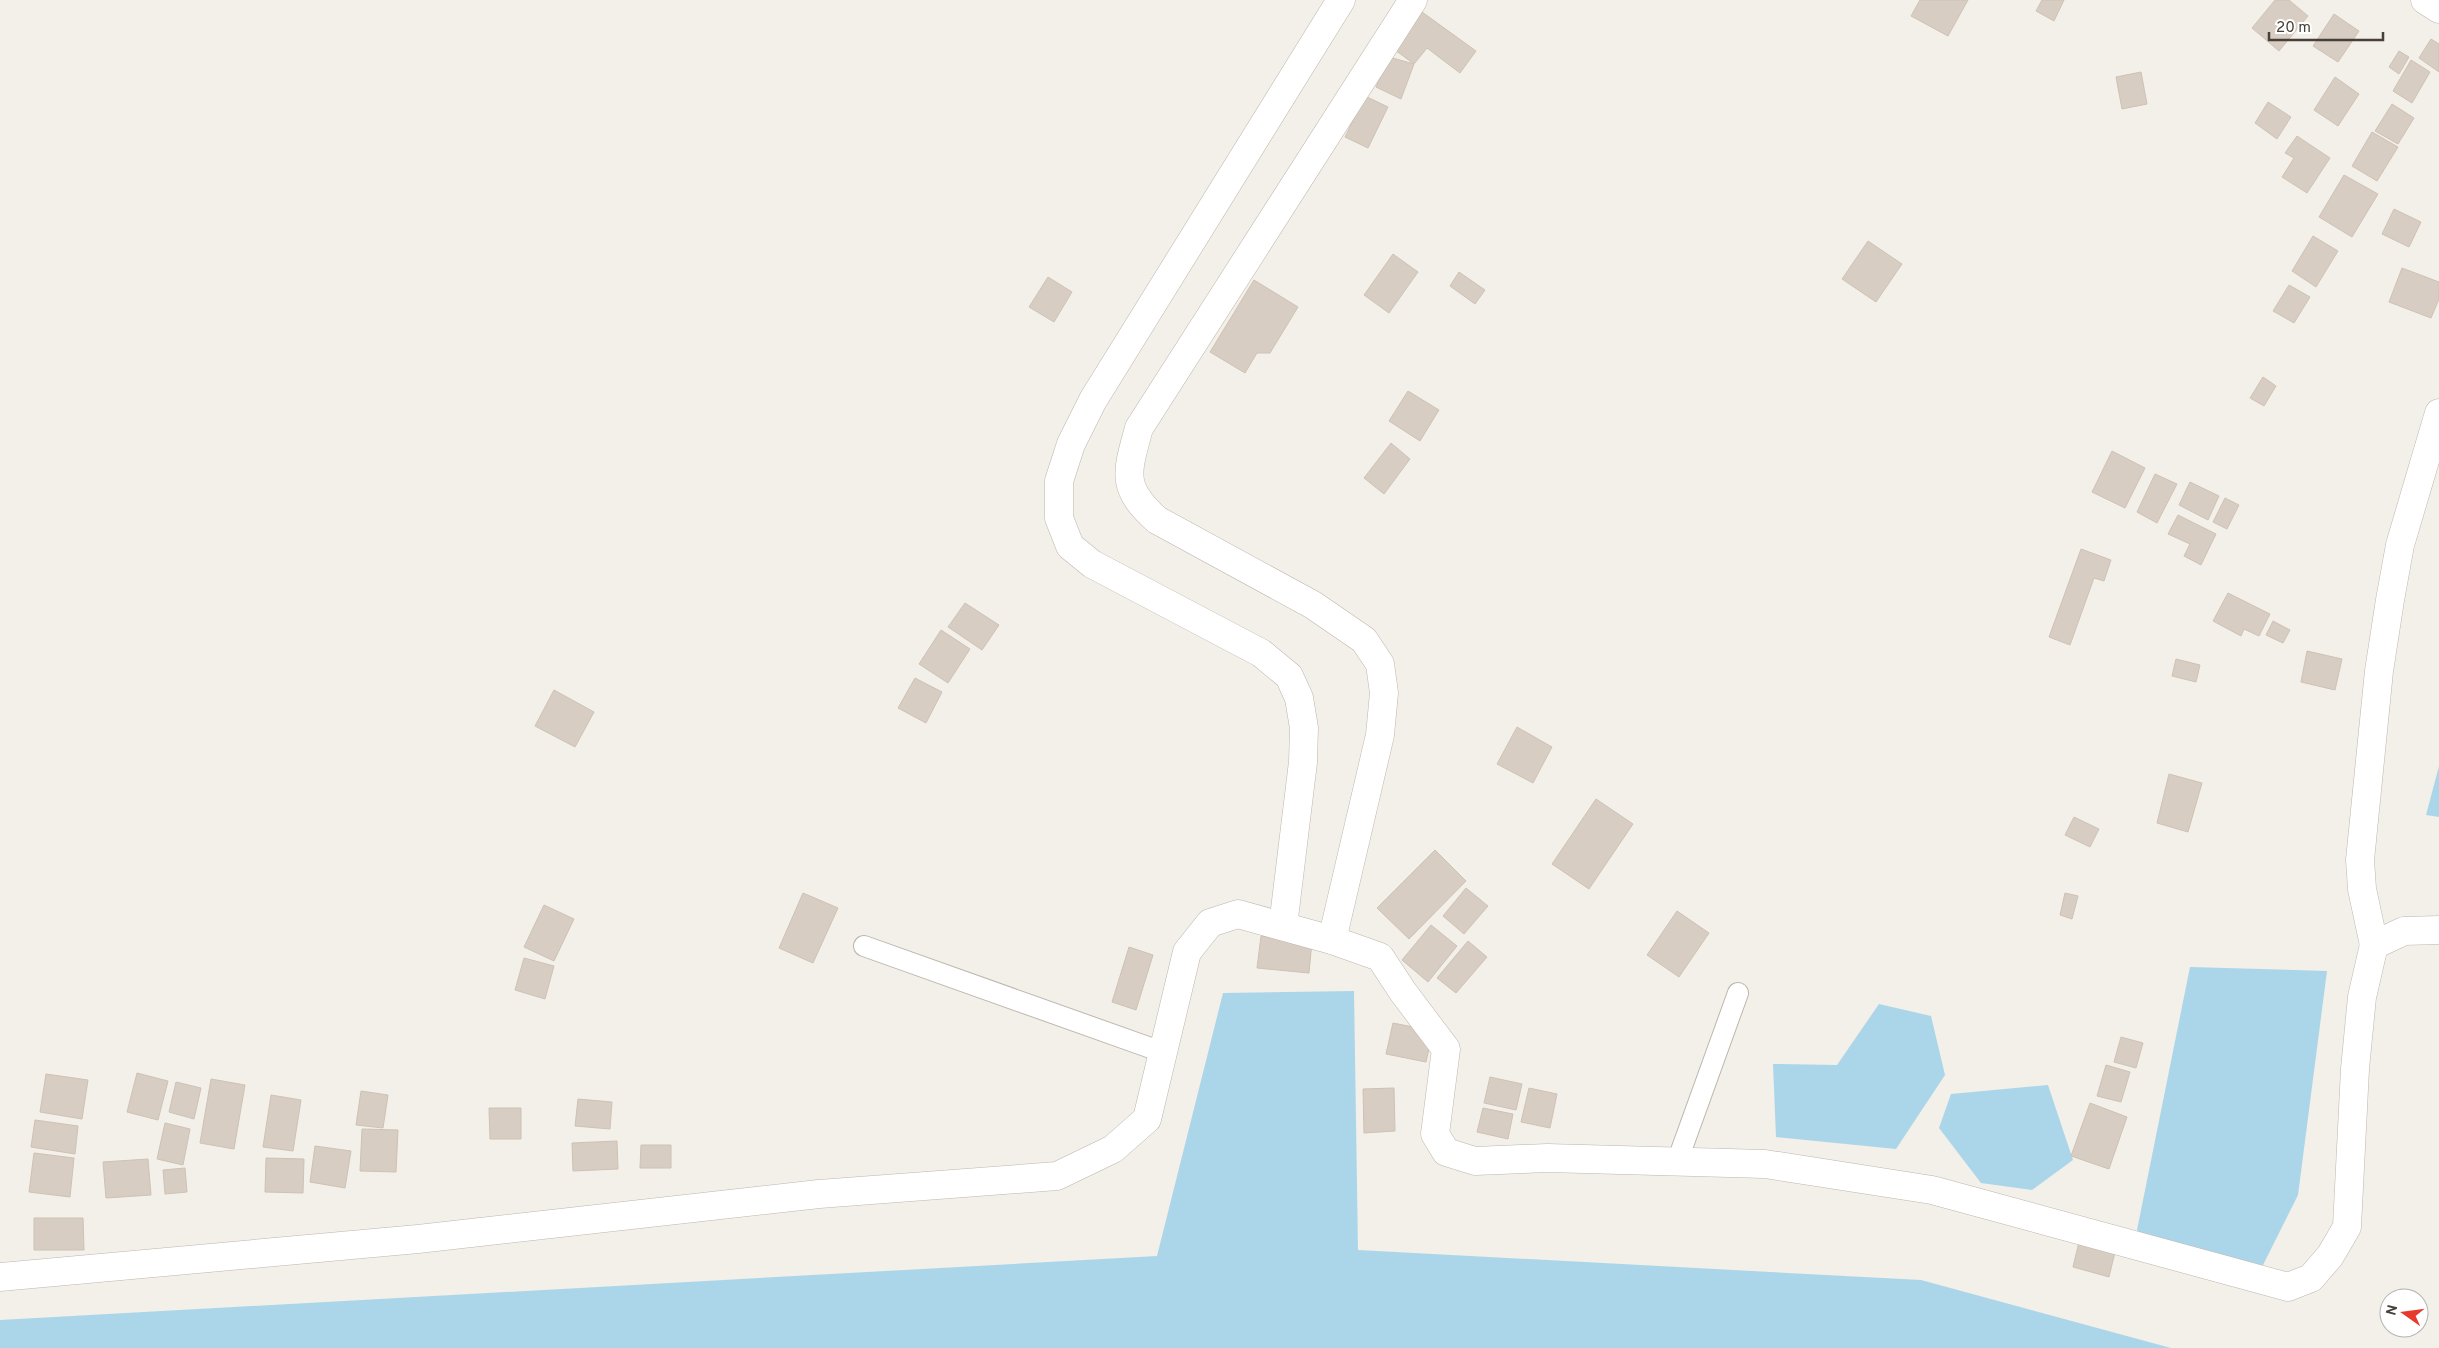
<svg xmlns="http://www.w3.org/2000/svg" width="2439" height="1348" font-family="Overpass,sans-serif">
<rect width="100%" height="100%" fill="#f3efe9"/>
<g fill="#abd6ea">
<polygon points="2439,766 2439,817 2426,815"/>
<polygon points="2190,967 2327,971 2298,1195 2259,1273 2170,1268 2137,1230"/>
<polygon points="1354,991 1358,1250 1921,1280 2171,1348 0,1348 0,1320 1157,1256 1223,993"/>
<polygon points="1879,1004 1931,1016 1945,1075 1896,1149 1776,1137 1773,1064 1837,1065"/>
<polygon points="2048,1085 2073,1160 2032,1190 1981,1183 1939,1128 1951,1094"/>
</g>
<g fill="#d7cdc3" stroke="#cec2b4">
<polygon points="1920,0 1968,0 1948,36 1911,16"/>
<polygon points="2042,0 2064,0 2054,21 2036,11"/>
<polygon points="2275,0 2289,0 2308,16 2279,51 2252,28"/>
<polygon points="1422,12 1476,51 1460,73 1427,48 1414,64 1395,50"/>
<polygon points="2334,14 2359,31 2338,62 2313,46"/>
<polygon points="2431,39 2439,44 2439,72 2419,58"/>
<polygon points="2399,51 2409,57 2399,74 2389,67"/>
<polygon points="1389,57 1414,64 1401,99 1376,87"/>
<polygon points="2411,60 2430,72 2412,103 2393,91"/>
<polygon points="2141,72 2147,104 2122,109 2116,77"/>
<polygon points="2335,77 2359,94 2338,126 2314,110"/>
<polygon points="1365,96 1388,107 1368,148 1345,137"/>
<polygon points="2268,102 2291,117 2277,139 2255,123"/>
<polygon points="2392,104 2414,118 2398,144 2375,131"/>
<polygon points="2372,132 2398,147 2377,181 2352,166"/>
<polygon points="2297,136 2330,158 2307,193 2282,177 2294,158 2285,153"/>
<polygon points="2344,175 2378,194 2352,237 2319,217"/>
<polygon points="2394,209 2421,222 2409,247 2382,234"/>
<polygon points="2313,236 2338,251 2316,287 2292,271"/>
<polygon points="1868,241 1902,264 1876,302 1842,279"/>
<polygon points="1393,254 1418,272 1389,313 1364,295"/>
<polygon points="2402,268 2439,282 2439,299 2431,318 2389,302"/>
<polygon points="1459,272 1485,290 1475,304 1450,286"/>
<polygon points="1048,277 1072,292 1054,322 1029,307"/>
<polygon points="1254,280 1298,307 1270,353 1257,353 1245,373 1210,352"/>
<polygon points="2289,285 2310,297 2294,323 2273,311"/>
<polygon points="2263,377 2276,386 2264,406 2250,398"/>
<polygon points="1408,391 1439,410 1420,441 1389,421"/>
<polygon points="1391,443 1410,459 1384,494 1364,478"/>
<polygon points="2112,451 2145,468 2125,508 2092,492"/>
<polygon points="2155,474 2177,484 2157,523 2137,512"/>
<polygon points="2190,482 2219,496 2208,520 2179,505"/>
<polygon points="2225,498 2239,505 2227,529 2213,522"/>
<polygon points="2178,515 2216,534 2201,565 2184,556 2190,544 2168,534"/>
<polygon points="2081,549 2111,560 2104,581 2094,578 2070,645 2049,637"/>
<polygon points="2228,593 2270,614 2259,636 2244,629 2241,636 2213,621"/>
<polygon points="965,603 999,625 982,650 948,627"/>
<polygon points="2273,621 2290,630 2283,643 2266,635"/>
<polygon points="941,630 970,649 948,683 919,664"/>
<polygon points="2307,651 2342,659 2335,690 2301,682"/>
<polygon points="2176,659 2200,665 2196,682 2172,676"/>
<polygon points="915,678 942,692 926,723 898,708"/>
<polygon points="554,690 594,712 575,747 535,726"/>
<polygon points="1517,727 1552,747 1533,783 1497,764"/>
<polygon points="2169,774 2202,783 2188,832 2157,823"/>
<polygon points="1596,799 1633,824 1589,889 1552,864"/>
<polygon points="2074,817 2099,829 2090,847 2065,835"/>
<polygon points="1435,850 1466,881 1409,939 1377,908"/>
<polygon points="1466,888 1488,906 1464,934 1443,916"/>
<polygon points="803,893 838,908 813,963 779,948"/>
<polygon points="2065,893 2078,896 2072,919 2060,915"/>
<polygon points="544,905 574,919 554,961 524,947"/>
<polygon points="1677,911 1709,933 1679,977 1647,955"/>
<polygon points="1431,925 1457,946 1428,982 1402,960"/>
<polygon points="1261,936 1312,941 1309,973 1257,968"/>
<polygon points="1468,941 1487,957 1456,993 1437,978"/>
<polygon points="1129,947 1153,955 1136,1010 1112,1002"/>
<polygon points="524,958 554,966 545,999 515,990"/>
<polygon points="1393,1023 1433,1031 1426,1062 1386,1054"/>
<polygon points="2121,1037 2143,1043 2136,1068 2114,1062"/>
<polygon points="2106,1065 2130,1072 2121,1102 2097,1096"/>
<polygon points="137,1073 168,1081 158,1120 127,1112"/>
<polygon points="46,1074 88,1080 82,1119 40,1112"/>
<polygon points="1490,1077 1522,1084 1516,1110 1484,1103"/>
<polygon points="211,1079 245,1085 234,1149 200,1143"/>
<polygon points="176,1082 201,1088 194,1119 169,1112"/>
<polygon points="1394,1088 1395,1131 1364,1133 1363,1089"/>
<polygon points="1529,1088 1557,1094 1550,1128 1521,1122"/>
<polygon points="361,1091 388,1095 383,1128 356,1125"/>
<polygon points="271,1095 301,1100 293,1151 263,1147"/>
<polygon points="578,1099 612,1102 610,1129 575,1126"/>
<polygon points="2090,1103 2127,1117 2109,1169 2071,1156"/>
<polygon points="489,1108 521,1108 521,1139 490,1139"/>
<polygon points="1483,1108 1513,1114 1508,1139 1477,1132"/>
<polygon points="35,1120 78,1126 75,1154 31,1147"/>
<polygon points="165,1123 190,1129 183,1165 157,1159"/>
<polygon points="362,1129 398,1130 396,1172 360,1171"/>
<polygon points="617,1141 618,1169 573,1171 572,1143"/>
<polygon points="641,1145 671,1145 671,1168 640,1168"/>
<polygon points="315,1146 351,1151 345,1188 310,1182"/>
<polygon points="34,1153 74,1158 70,1197 29,1192"/>
<polygon points="266,1158 304,1159 303,1193 265,1192"/>
<polygon points="148,1159 151,1195 106,1198 103,1162"/>
<polygon points="185,1168 187,1192 165,1194 163,1170"/>
<polygon points="34,1218 83,1218 84,1250 34,1250"/>
<polygon points="2079,1242 2115,1252 2109,1277 2073,1267"/>
</g>
<g fill="none" stroke-linecap="round" stroke-linejoin="round">
<defs>
<g id="service">
<polyline points="864,946 1162,1052"/>
<polyline points="1677,1162 1738,993"/>
</g>
<g id="minor">
<polyline points="2425,0 2439,9"/>
<polyline points="1283,926 1303,762 1304,728 1299,698 1289,676 1261,653 1092,564 1070,546 1059,518 1059,481 1071,444 1093,400 1341,0"/>
<path d="M1332,940L1380,735L1384,693L1380,664L1364,640L1313,605L1157,520C1120,487 1127,472 1139,428L1413,0"/>
<polyline points="2374,945 2362,889 2360,860 2379,671 2390,600 2400,545 2439,413"/>
<polyline points="0,1277 418,1239 819,1194 1057,1176 1113,1149 1147,1119 1187,952 1210,923 1238,914 1332,940 1380,957 1403,992 1446,1049 1435,1134 1446,1152 1475,1161 1547,1158 1765,1164 1932,1190 2288,1287 2311,1278 2330,1256 2347,1227 2355,1069 2362,997 2374,945 2404,931 2439,930"/>
</g>
</defs>
<use href="#service" stroke="#beb6ad" stroke-width="22"/>
<use href="#minor" stroke="#beb6ad" stroke-width="29"/>
<use href="#service" stroke="#fff" stroke-width="20"/>
<use href="#minor" stroke="#fff" stroke-width="28"/>
</g>
<g transform="translate(2404 1313) rotate(284)"><circle r="24" fill="#ffffff" stroke="#b5b3af"/>
<path d="M0-4L9 19L0 12L-9 19Z" fill="#e73a2d"/>
<text y="-8" font-size="14" font-weight="bold" text-anchor="middle" fill="#464038">N</text>
</g>
<path d="M2269 32v8h114v-8" fill="none" stroke="#464038" stroke-width="2.5"/>
<text x="2276" y="32" font-size="15" fill="#464038" stroke="#ffffff" stroke-width="4" paint-order="stroke">20 m</text>
</svg>
